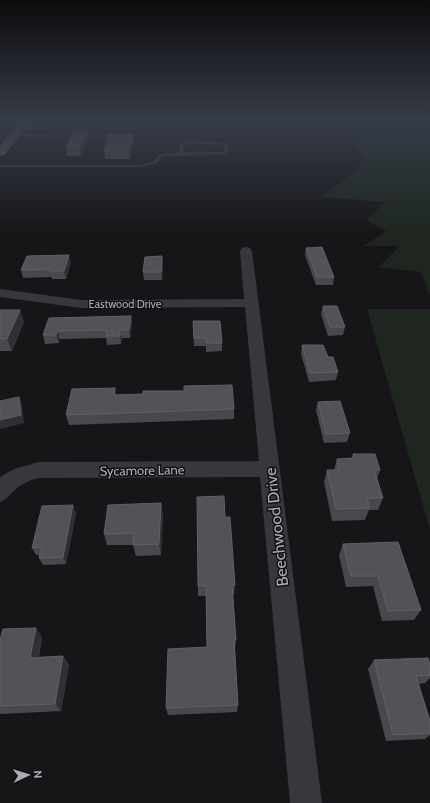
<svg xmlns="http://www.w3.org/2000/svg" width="430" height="803" font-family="Cabin,sans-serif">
<rect width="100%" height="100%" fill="#161618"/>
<g fill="#1e261f">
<polygon points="377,122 430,122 430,295 421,272 379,267 399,246 364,246 386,231 366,220 386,202 321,197 358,169 364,156 350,144 365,135 352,128"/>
<polygon points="367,309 430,309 430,530"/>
</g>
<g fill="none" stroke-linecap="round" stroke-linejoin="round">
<g fill="#37383d" fill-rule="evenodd">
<polygon points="127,122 131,122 125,134 116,137 15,136 13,135 15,134 116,135 122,132 124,128 89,126 20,130 18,129 89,124 125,126"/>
<path d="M186,141L228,143V153L220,155L165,156L162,157L156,164L140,167H0V165H140L152,162L158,155L162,154L179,152L180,144ZM187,143L224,145V152H183L184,145Z"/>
</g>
<path fill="#37383d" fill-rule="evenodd" d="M246,247L250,248L252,251L322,803H290L260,477L39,478C30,480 22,483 15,490C9,495 8,499 0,502V477L14,469L39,462L259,461L245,307L81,308L0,297V289L81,300L244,299L240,251L242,248Z"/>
<polygon fill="#53555c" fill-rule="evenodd" points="21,122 31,122 4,155 0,156 0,146"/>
</g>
<g fill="#47494d">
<polygon points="83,122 96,122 95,123 84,123"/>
<polygon points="89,138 81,156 67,156 66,147"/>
<polygon points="134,142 130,159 105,159 104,151"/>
<polygon points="306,248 334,277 333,285 316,285 305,255"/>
<polygon points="162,256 163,264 162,280 144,280 143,272"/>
<polygon points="71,262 66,279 52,279 51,277 23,278 21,270"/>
<polygon points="323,306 345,327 343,335 328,336 321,314"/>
<polygon points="0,310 24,322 12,351 0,351"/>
<polygon points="131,316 132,324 130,338 122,338 121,344 107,345 106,338 60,339 59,343 45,344 43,335 49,318"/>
<polygon points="193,321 222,343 222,351 206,352 206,346 194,346"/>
<polygon points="302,345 338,372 336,380 309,382 301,354"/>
<polygon points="115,388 116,395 234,409 234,419 69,425 66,415"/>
<polygon points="318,402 350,433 347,442 324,443 316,410"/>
<polygon points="353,454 380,470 377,479 383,498 378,510 369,510 365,520 332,521 324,482 327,470 334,470 337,459 352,458"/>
<polygon points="161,503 163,515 161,555 136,556 133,545 107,545 104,534"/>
<polygon points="76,513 66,564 43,565 39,558 40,555 36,555 32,548"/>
<polygon points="225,517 235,585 234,595 233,595 236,640 235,649 238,705 237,712 168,715 166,708 207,647 206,596 198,596 198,586"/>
<polygon points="343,544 421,610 414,620 382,621 373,586 346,587 339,555"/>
<polygon points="42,637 39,657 63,656 69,665 61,711 0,714 0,640"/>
<polygon points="374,660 430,665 430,678 425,683 419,684 430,721 430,735 425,739 386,741 368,669"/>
</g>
<g fill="#2f3033">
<polygon points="88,130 89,138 81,156 79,147"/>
<polygon points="133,134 134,142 130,159 129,150"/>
<polygon points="69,255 71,262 66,279 64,271"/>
<polygon points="162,256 163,264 162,280 161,272"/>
<polygon points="20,310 24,322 12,351 7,339"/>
<polygon points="131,316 132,324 130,338 129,330"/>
<polygon points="120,330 122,338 121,344 120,336"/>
<polygon points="58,331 60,339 59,343 56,335"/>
<polygon points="115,388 117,398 114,395"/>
<polygon points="19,397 22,405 24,423 0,429 0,420"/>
<polygon points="161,503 163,515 161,555 159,544"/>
<polygon points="73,505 76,513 66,564 63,557"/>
<polygon points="36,628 42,637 37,666 30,658"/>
<polygon points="63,656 69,665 61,711 55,704"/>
</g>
<g fill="#525359" stroke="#5f6168">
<polygon points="75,130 88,130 79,147 66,147"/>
<polygon points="109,134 133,134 129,150 104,151"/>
<polygon points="322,247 334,277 317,277 306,248"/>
<polygon points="69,255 64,271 50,271 50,269 21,270 27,256"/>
<polygon points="162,256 161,272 143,272 145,257"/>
<polygon points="323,306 337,306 345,327 330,327"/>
<polygon points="0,310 20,310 7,339 0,339"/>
<polygon points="131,316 129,330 120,330 120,336 106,336 107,330 58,331 56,335 43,335 49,318"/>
<polygon points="193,321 220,321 222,343 206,343 206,338 194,338"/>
<polygon points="302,345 323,345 328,357 333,357 338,372 310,373"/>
<polygon points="232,385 234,409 66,415 72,389 115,388 114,395 143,394 143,391 184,391 184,386"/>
<polygon points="19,397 21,415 0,420 0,401"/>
<polygon points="340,401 350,433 326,434 318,402"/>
<polygon points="353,454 375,454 380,470 374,470 383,498 367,498 370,508 336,509 327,470 339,470 337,459 354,458"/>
<polygon points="224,496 225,517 230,517 235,585 232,585 236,640 234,640 238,705 166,708 168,649 207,647 206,586 198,586 197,497"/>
<polygon points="161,503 159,544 133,545 134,533 104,534 108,505"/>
<polygon points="73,505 63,557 39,558 42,547 32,548 42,506"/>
<polygon points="398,542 421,610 388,611 378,576 351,576 343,544"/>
<polygon points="36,628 30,658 63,656 55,704 0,706 0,640 3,629"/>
<polygon points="428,658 430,665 430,675 416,676 430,721 430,733 393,735 374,660"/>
</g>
<linearGradient id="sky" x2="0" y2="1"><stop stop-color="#0c0c0d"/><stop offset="0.52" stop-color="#363c48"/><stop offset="1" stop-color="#363c48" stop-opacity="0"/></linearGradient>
<rect width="430" height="234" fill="url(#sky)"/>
<g text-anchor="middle" stroke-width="3" stroke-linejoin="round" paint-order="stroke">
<g font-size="11" fill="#a8adb8" stroke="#111113">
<text x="125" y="308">Eastwood Drive</text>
</g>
<g font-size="13" fill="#a8adb8" stroke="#111113">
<text transform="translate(142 470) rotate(-1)" y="5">Sycamore Lane</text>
</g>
<g font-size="16" fill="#a8adb8" stroke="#111113">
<text transform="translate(276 527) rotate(-96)" y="6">Beechwood Drive</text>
</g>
</g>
<g transform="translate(28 775) rotate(86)" stroke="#111113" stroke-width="3" paint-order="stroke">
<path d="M0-3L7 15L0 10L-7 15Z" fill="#a8adb8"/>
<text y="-6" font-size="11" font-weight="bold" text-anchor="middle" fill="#a8adb8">N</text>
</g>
</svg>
